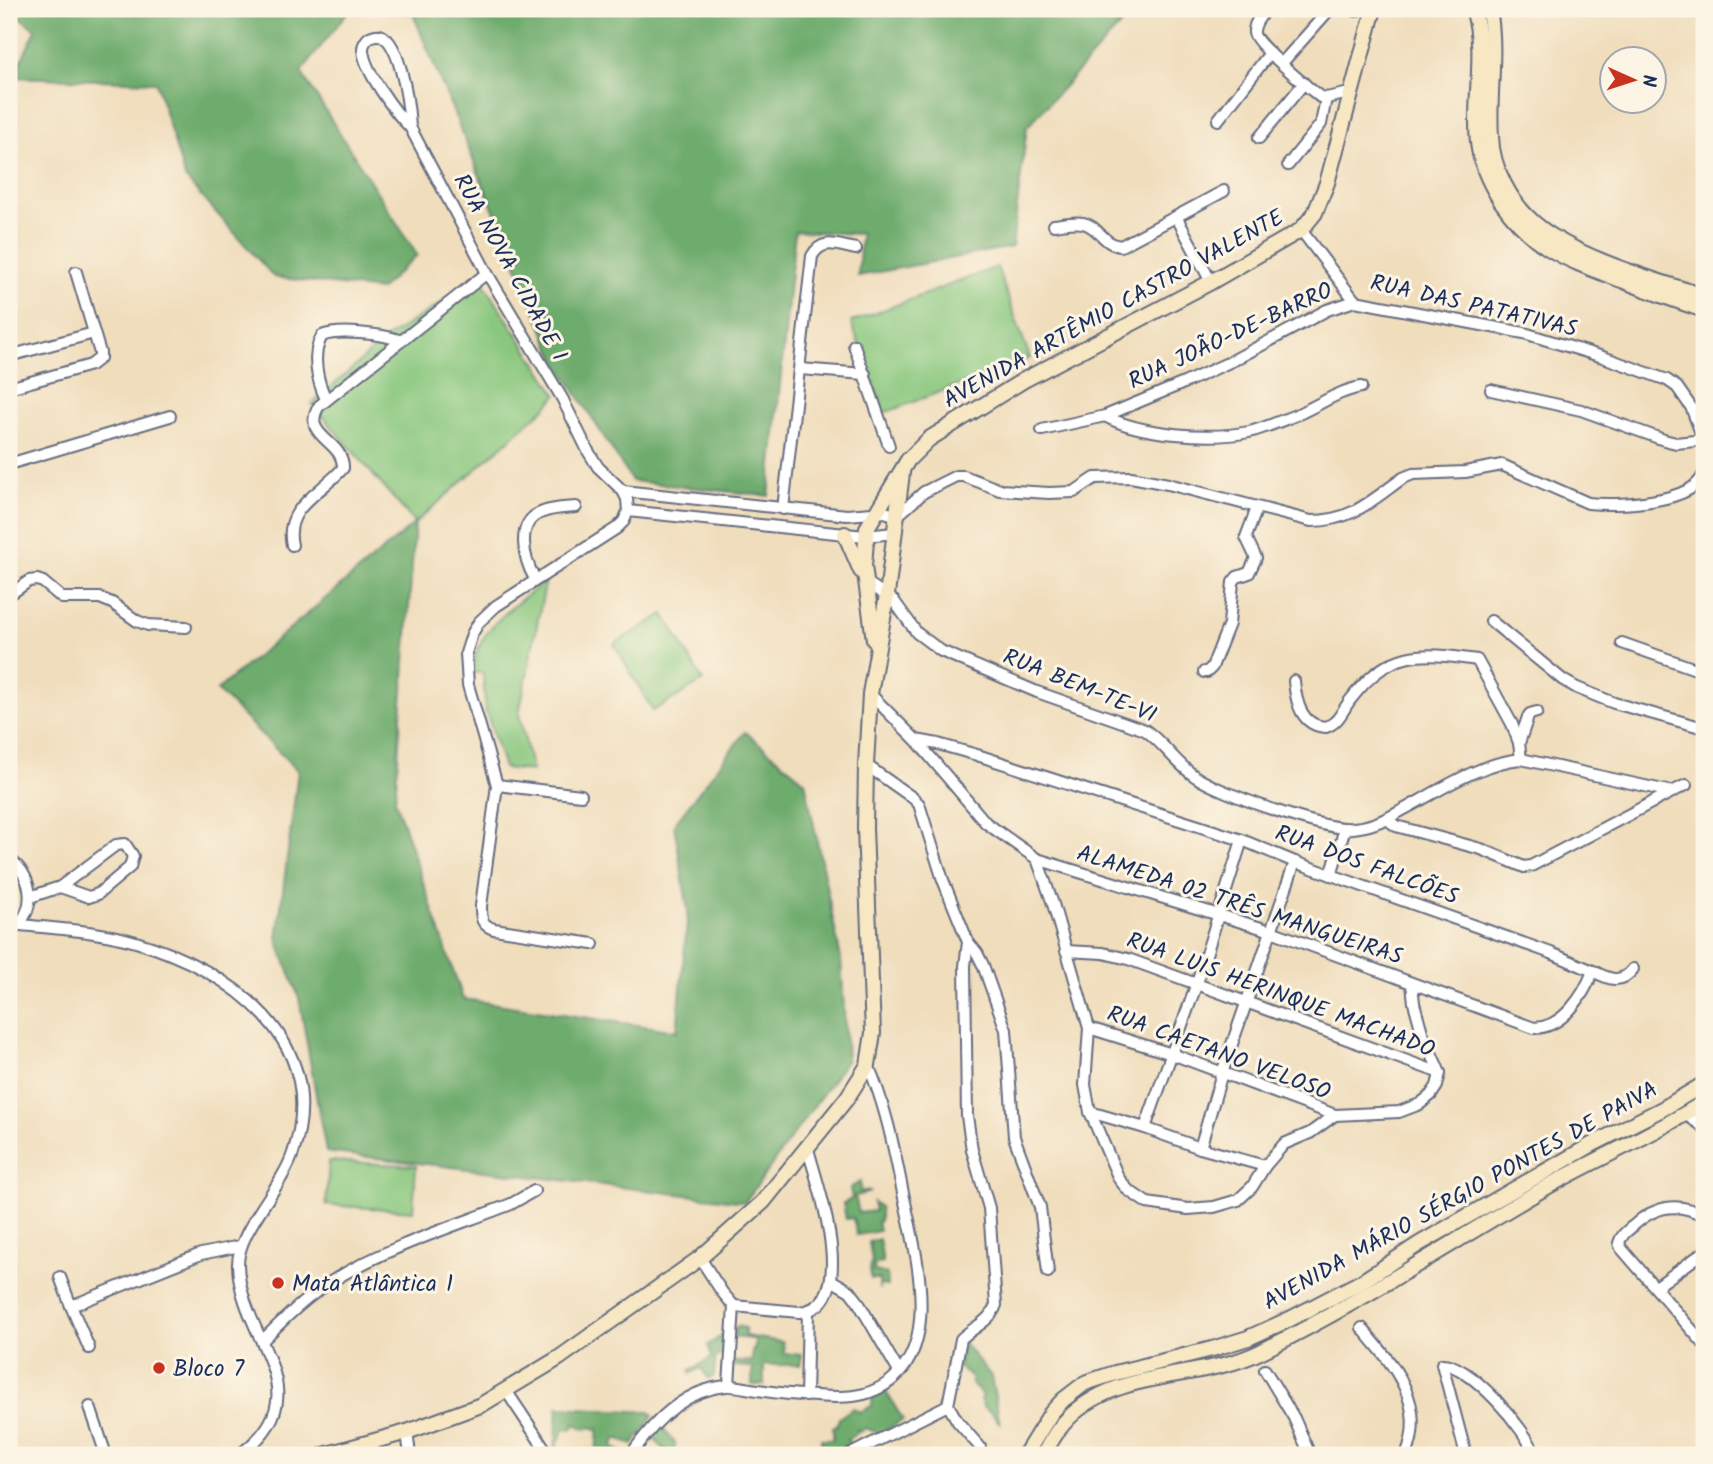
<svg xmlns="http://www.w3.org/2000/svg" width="1713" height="1464" font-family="Kalam,sans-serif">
<rect width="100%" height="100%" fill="#fcf5e5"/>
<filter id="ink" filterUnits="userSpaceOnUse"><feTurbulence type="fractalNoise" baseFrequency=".0143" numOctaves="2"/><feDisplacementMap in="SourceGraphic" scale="14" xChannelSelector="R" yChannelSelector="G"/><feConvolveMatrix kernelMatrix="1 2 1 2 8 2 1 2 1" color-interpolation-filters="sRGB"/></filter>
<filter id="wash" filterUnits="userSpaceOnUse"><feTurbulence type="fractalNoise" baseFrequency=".00686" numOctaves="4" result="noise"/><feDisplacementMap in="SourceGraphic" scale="28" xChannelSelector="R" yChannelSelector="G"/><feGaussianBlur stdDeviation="1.57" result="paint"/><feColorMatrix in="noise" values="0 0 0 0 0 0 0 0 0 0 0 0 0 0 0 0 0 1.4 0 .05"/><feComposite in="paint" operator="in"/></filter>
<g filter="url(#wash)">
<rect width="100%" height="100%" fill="#f0ddbc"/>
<g fill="#89c77e" stroke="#527b6e" stroke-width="2">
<polygon points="997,267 1030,358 884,413 851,322"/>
<polygon points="480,278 557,395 544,409 415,523 312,404 388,337"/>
<path d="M546,580L519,714L532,771L504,768L485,708L483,673H473C473,630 516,605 546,580Z"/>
<polygon points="664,614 703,681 653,711 614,644"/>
<polygon points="329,1161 416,1166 413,1211 326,1205"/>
</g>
<g fill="#6eac6d" stroke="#446e66" stroke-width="2">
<polygon points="9,9 350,9 301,72 417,255 380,290 274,277 185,178 156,82 13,77 36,30"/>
<polygon points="365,9 1135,9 1027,127 1012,247 858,276 861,234 795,231 769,496 632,481 556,361 413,14"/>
<polygon points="415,523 395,800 463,999 677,1031 688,911 674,824 745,732 805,781 841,959 847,1060 745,1202 326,1152 299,998 277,939 298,771 217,690"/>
<polygon points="860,1182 860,1191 871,1192 855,1196 859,1213 875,1211 873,1202 880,1207 880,1221 877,1222 879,1231 857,1235 853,1218 846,1219 843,1203 852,1199 850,1188"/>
<polygon points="879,1239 883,1262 875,1264 874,1271 887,1274 888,1286 879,1285 879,1290 879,1279 871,1279 870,1265 872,1261 869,1242"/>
<polygon points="737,1326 745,1328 745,1336 783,1342 784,1353 802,1355 800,1365 764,1365 764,1385 752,1385 752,1367 732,1366 733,1362 752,1361 752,1350 755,1349 755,1339 733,1337"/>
<polygon points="725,1334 728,1352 716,1357 714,1376 709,1379 701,1368 690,1374 690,1370 712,1358 708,1345"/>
<polygon points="963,1342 991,1376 1000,1424 991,1412 983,1407 981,1400 983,1395 972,1384 971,1377 958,1366"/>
<polygon points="885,1390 903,1420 880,1434 866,1428 859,1432 857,1430 857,1433 847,1440 852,1446 845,1453 822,1455 821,1439 833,1439 833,1427 837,1425 839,1418 853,1408 860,1412 872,1406 872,1398"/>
<polygon points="558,1407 650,1412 653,1416 633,1445 617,1438 612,1446 626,1455 590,1455 590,1450 596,1452 598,1430 591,1427 584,1429 575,1424 571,1430 564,1429 555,1450"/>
<polygon points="662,1427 675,1443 675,1455 666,1455 667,1453 655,1440 651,1441 648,1435"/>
</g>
</g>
<g filter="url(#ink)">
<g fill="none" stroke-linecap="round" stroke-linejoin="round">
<defs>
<g id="street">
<path d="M1266,9C1261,15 1253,24 1254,33C1254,43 1309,88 1320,97L1326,98L1350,93"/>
<polyline points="1352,9 1356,11"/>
<polyline points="1282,63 1330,9"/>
<polyline points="1218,120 1270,53"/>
<path d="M410,127C409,110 400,24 372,36C367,38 363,44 363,49C363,69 396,114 410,127L487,273L562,398L588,451L598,467L623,491L627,499L628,511L624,521L617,528L496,606L479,622L472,634L466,653L468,685L497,785L481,906C481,918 481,925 494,929L593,944"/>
<polyline points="1259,138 1304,83"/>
<polyline points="1288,165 1321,124 1326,98"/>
<polyline points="1177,218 1211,282"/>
<path d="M1054,225C1063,224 1074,221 1083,223C1099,226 1102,244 1121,246L1224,191"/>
<polyline points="1301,230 1355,301 1524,333 1603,357 1667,380 1677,387 1691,407 1704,441"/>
<polyline points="854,345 889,446"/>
<polyline points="9,356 94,333"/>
<polyline points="800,369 865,374"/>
<polyline points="9,388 91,365 100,358 100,353 76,272"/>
<polyline points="1491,390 1581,410 1664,440 1676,443 1704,440"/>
<path d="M326,399C317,381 311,354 322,336C338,329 382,334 399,340"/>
<path d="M1105,416C1140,435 1211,440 1249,432C1265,428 1280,421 1296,415C1316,407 1338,391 1361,387"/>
<polyline points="1042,430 1105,416 1184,383 1234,360 1327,310 1355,301"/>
<polyline points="9,464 170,416"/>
<path d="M623,491L847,515L885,512L897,516L924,492L956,476H964L1000,490L1049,493L1074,492L1095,478L1131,477L1168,484L1311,521C1352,521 1372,500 1403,478L1413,474L1465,472L1502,465L1588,503C1615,506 1694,504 1704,473"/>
<path d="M783,509L812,256C823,237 838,246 856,249"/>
<polyline points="628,511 845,534 866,536 894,533"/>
<path d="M292,545C283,507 322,493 343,468C344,440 300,437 319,406L487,273"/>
<path d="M535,579C524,560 514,521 543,512C553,508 566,508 576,507"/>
<path d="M866,582L894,601L917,633L941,651L1037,692L1145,730C1164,743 1176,764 1196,777C1219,793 1326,831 1353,828C1369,827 1385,820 1399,812C1436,793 1478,763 1521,759L1672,792L1686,785"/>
<polyline points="9,595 29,581 37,580 43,582 62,598 100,598 112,603 137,621 148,625 186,627"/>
<polyline points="1491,621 1563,680 1577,688 1614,703 1704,728"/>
<polyline points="1622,643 1704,672"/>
<polyline points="1204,672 1207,672 1212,667 1229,624 1233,582 1237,577 1249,573 1256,558 1246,537 1257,508"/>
<path d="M1294,681C1296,702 1301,726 1326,727C1339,723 1343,709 1351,699C1389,650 1419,651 1477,660L1512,724L1519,743L1521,759"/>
<path d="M870,694L916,740L986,823L1037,859L1271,931L1534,1028C1563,1028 1584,995 1593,971L1551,953L1295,862L1242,840L977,755L938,744L916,740"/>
<polyline points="1519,743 1528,717 1530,714 1537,712"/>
<polyline points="866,765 913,798 919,804 943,880 968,942 977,953 983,965 1006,1030 1014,1137 1040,1207 1048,1272"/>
<polyline points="497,785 581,795"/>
<polyline points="1387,819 1396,826 1481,849 1524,867 1531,866 1672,792"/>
<path d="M9,859C36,877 37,915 9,932"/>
<polyline points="1037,859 1053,904 1089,1028 1085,1085 1090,1112 1119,1179 1128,1190 1147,1203 1188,1209 1214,1207 1238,1200 1252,1187 1265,1166 1284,1144 1310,1133 1335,1115 1399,1112 1420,1104 1431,1095 1437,1086 1440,1073 1422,1032 1414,1003 1412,984"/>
<polyline points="1331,875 1345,828"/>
<polyline points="30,897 60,887 116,845 125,844 133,856 130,867 98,894 89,897 60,887"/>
<path d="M21,925C60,929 99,931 136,942C231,970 331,1041 293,1153C282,1188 237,1231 238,1265C240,1340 325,1393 239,1455"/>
<path d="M968,942L965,966L967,1116L972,1150L989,1208L996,1305C990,1322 973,1327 961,1339L948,1405L958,1422L980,1447"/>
<polyline points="1066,951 1103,953 1128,959 1440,1073"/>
<path d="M1593,971C1608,979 1621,985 1633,969"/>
<polyline points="1089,1028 1172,1054 1335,1115"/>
<polyline points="1090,1112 1145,1128 1200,1148 1265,1166"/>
<polyline points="1685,1114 1704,1127"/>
<polyline points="1145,1128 1197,983 1242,840"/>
<polyline points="1200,1148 1222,1073 1295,862"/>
<path d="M1704,1216C1678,1201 1654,1206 1633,1226C1627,1231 1622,1234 1619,1243L1621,1248L1704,1344"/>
<path d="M700,1258L722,1292L734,1306L799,1312C862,1307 817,1184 808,1149"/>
<polyline points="60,1277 71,1306"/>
<polyline points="831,1280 850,1291 857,1300 899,1372"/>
<polyline points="1656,1287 1704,1252"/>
<path d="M1362,1328C1393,1364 1428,1404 1406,1455"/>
<path d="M262,1341C285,1318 308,1295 337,1278C388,1247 455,1226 511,1204L534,1191"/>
<polyline points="89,1348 71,1306 201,1254 240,1246"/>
<polyline points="1265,1370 1294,1418 1310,1455"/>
<polyline points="729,1385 734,1306"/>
<polyline points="507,1392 549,1455"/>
<polyline points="806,1396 808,1311"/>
<polyline points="90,1407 106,1455"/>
<polyline points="407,1432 410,1455"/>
<path d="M631,1455C653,1422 685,1390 726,1386C736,1385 748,1389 758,1390C777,1393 797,1395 816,1396C832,1397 848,1398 864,1394C950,1369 916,1255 903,1193C894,1149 886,1106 868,1065"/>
<polyline points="849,1455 948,1405"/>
<path d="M1466,1455L1442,1364C1470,1364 1527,1430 1535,1455"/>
</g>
<g id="secondary">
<path d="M1473,9C1487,52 1473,98 1478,142C1480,162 1490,184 1501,201C1536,251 1569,260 1624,281C1650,291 1677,301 1704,310"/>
<path d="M1489,9C1497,52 1488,94 1491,137C1492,168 1510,202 1533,222C1572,257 1654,280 1704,296"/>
<polyline points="845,534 861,571"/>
<polyline points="874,640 864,566 867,528 908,460 929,439 1024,380 1211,282 1301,230 1315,213 1327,183 1374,9"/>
<polyline points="324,1455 407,1432 481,1405 559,1358 700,1258 763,1202 847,1098 868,1065 873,1033 865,828 866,765 870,694 887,595 902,473"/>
<polyline points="1025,1455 1051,1413 1063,1400 1085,1383 1115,1373 1212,1349 1248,1338 1290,1319 1361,1282 1419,1244 1593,1144 1664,1108 1704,1084"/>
<path d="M1043,1455C1049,1445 1055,1433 1063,1424C1113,1366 1197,1383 1260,1352C1358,1304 1450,1243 1545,1188C1597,1158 1654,1135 1704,1102"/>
</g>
</defs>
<use href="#street" stroke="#666c7f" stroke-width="14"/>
<use href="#secondary" stroke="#666c7f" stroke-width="18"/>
<use href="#street" stroke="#fff" stroke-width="10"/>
<use href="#secondary" stroke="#f7e8c3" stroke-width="14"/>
</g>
</g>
<g fill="#c8321e" stroke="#fcf5e5" stroke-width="2.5">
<circle cx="278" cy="1283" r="7"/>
<circle cx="159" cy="1368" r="7"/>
</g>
<g text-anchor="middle" stroke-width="6" stroke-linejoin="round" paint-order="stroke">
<g font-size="23" fill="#1b2f5e" stroke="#fcf5e5">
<text transform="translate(511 267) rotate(61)" y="8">RUA NOVA CIDADE I</text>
<text transform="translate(1474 305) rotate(13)" y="8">RUA DAS PATATIVAS</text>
<text transform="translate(1113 308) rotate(-29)" y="8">AVENIDA ARTÊMIO CASTRO VALENTE</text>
<text transform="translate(1230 335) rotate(-25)" y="8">RUA JOÃO-DE-BARRO</text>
<text transform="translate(1080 685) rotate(22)" y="8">RUA BEM-TE-VI</text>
<text transform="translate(1367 864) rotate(20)" y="8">RUA DOS FALCÕES</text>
<text transform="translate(1240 904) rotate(18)" y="8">ALAMEDA 02 TRÊS MANGUEIRAS</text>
<text transform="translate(1281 994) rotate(20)" y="8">RUA LUIS HERINQUE MACHADO</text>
<text transform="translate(1219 1052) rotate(20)" y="8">RUA CAETANO VELOSO</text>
<text transform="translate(1460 1195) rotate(-29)" y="8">AVENIDA MÁRIO SÉRGIO PONTES DE PAIVA</text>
</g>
<g font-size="23" fill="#1b2f5e" stroke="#fcf5e5" text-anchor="start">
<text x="292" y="1291">Mata Atlântica 1</text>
<text x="173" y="1376">Bloco 7</text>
</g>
</g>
<rect width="1713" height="1464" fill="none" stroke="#fcf5e5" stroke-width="35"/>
<g transform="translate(1633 80) rotate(93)"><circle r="33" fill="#fcf5e5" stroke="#a2a6af" stroke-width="2"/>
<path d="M0-5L12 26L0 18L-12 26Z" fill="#c8321e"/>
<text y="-10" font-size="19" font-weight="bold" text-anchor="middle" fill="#1b2f5e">N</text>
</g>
</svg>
